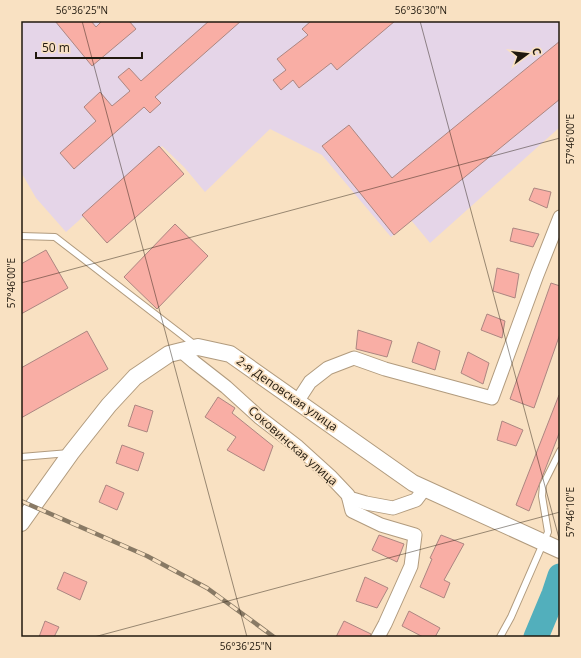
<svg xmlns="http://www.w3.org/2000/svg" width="581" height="658" font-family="'Open Sans',sans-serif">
<rect width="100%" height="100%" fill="#f9e1c2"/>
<polygon fill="#e5d5e8" points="21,21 560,21 560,127 430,243 411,220 391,237 322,155 270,129 205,192 184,167 162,146 66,232 36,198 21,172"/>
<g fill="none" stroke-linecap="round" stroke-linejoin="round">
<polyline stroke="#52afbc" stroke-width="25" points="536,637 554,594 560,576"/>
</g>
<g fill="#f9aea5" stroke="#ac8681">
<polygon points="55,21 91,21 96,27 102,21 129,21 136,29 92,66"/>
<polygon points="209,21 241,21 155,97 161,103 150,113 144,107 74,169 60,153 96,121 84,107 100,92 112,106 130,91 118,77 129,68 141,81"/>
<polygon points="311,21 395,21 337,70 331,63 299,88 293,80 281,90 273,80 286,70 277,59 308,35 302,29"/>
<polygon points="560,41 560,99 394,235 322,146 349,125 392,178"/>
<polygon points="159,146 184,174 107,243 82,215"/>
<polygon points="534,188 551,192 547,208 529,200"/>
<polygon points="175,224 208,256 157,309 124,277"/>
<polygon points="513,228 539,234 533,247 510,241"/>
<polygon points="46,250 68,288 21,314 21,264"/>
<polygon points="497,268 519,274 515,298 493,291"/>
<polygon points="551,283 560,286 560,334 534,408 510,399"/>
<polygon points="487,314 505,321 502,338 481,330"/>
<polygon points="358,330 392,341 387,357 356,349"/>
<polygon points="87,331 108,369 21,418 21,368"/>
<polygon points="418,342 440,351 435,370 412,362"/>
<polygon points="468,352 489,363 483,384 461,373"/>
<polygon points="559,395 560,395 560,431 529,511 516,505"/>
<polygon points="218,397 235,408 232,413 273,446 264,471 227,450 236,437 205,417"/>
<polygon points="135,405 153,411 147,432 128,426"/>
<polygon points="502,421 523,430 516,446 497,440"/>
<polygon points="122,445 144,453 138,471 116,463"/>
<polygon points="106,485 124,493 117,510 99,502"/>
<polygon points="379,535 404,544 397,562 372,550"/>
<polygon points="441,535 464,544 444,580 450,583 444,598 420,587 432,559 430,558"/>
<polygon points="64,572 87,582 80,600 57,589"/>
<polygon points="365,577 388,588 377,608 356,601"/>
<polygon points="409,611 440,628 435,637 423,637 402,626"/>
<polygon points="45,621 59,627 54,637 39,637"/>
<polygon points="344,621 371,634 370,637 336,637"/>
</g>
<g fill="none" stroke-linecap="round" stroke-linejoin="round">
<defs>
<g id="service">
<polyline points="21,236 55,237 195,345"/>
<polyline points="21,457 69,453"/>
<polyline points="500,637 511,617 548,532 542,496 543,485 560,451"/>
</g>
<g id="minor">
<polyline points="181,351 194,362 226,387 259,417 298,447 330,476 348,495 352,511 381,525 415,535 411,566 385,624 378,637"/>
<polyline points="297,402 310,382 328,368 354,358 385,369 492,398 537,275 560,217"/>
<polyline points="349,498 366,503 393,508 416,500 425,488"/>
</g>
<polyline id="tertiary" points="21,523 71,453 109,405 135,377 169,354 181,351 198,347 230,354 413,483 560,550"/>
</defs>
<use href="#service" stroke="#b19b7e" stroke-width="8"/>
<use href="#minor" stroke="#b19b7e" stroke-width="15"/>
<use href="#tertiary" stroke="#b19b7e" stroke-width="18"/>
<use href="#service" stroke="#fff" stroke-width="6"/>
<use href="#minor" stroke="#fff" stroke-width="13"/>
<use href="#tertiary" stroke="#fff" stroke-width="16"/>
<defs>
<polyline id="rail" points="21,501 147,556 207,588 274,637"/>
</defs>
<use href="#rail" stroke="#897a65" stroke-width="4.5"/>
<use href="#rail" stroke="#f9e1c2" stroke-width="3" stroke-dasharray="9" stroke-linecap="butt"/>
</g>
<path fill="none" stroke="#21190e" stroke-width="1" stroke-opacity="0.45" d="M82,21L247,637M420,21L560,542M21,283L560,138M94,637L560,512"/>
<g text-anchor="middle" stroke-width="3.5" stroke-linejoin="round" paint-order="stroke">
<g font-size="12" fill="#21190e" stroke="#f9e1c2">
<text transform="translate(287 394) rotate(35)" y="4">2-я Деповская улица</text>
<text transform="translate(293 446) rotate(41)" y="4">Соковинская улица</text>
</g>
</g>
<rect width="581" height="658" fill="none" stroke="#f9e1c2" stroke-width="44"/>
<g transform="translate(527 54) rotate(75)" stroke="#f9e1c2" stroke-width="3" paint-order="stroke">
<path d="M0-3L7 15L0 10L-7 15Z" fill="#21190e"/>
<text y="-6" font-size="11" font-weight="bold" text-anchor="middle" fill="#21190e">С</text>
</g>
<path d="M36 52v6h106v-6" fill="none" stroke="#21190e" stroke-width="2"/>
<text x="42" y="52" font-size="12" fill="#21190e" stroke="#f9e1c2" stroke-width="3" paint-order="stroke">50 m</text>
<rect x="22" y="22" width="537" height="614" fill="none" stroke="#21190e" stroke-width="1.5"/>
<g font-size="10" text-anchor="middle" fill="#21190e">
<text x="82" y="14">56°36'25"N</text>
<text x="421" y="14">56°36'30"N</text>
<text transform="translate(570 139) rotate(-90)" y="4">57°46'00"E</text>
<text transform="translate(11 283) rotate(-90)" y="4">57°46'00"E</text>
<text transform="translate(570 512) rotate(-90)" y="4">57°46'10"E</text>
<text x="246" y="650">56°36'25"N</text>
</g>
</svg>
